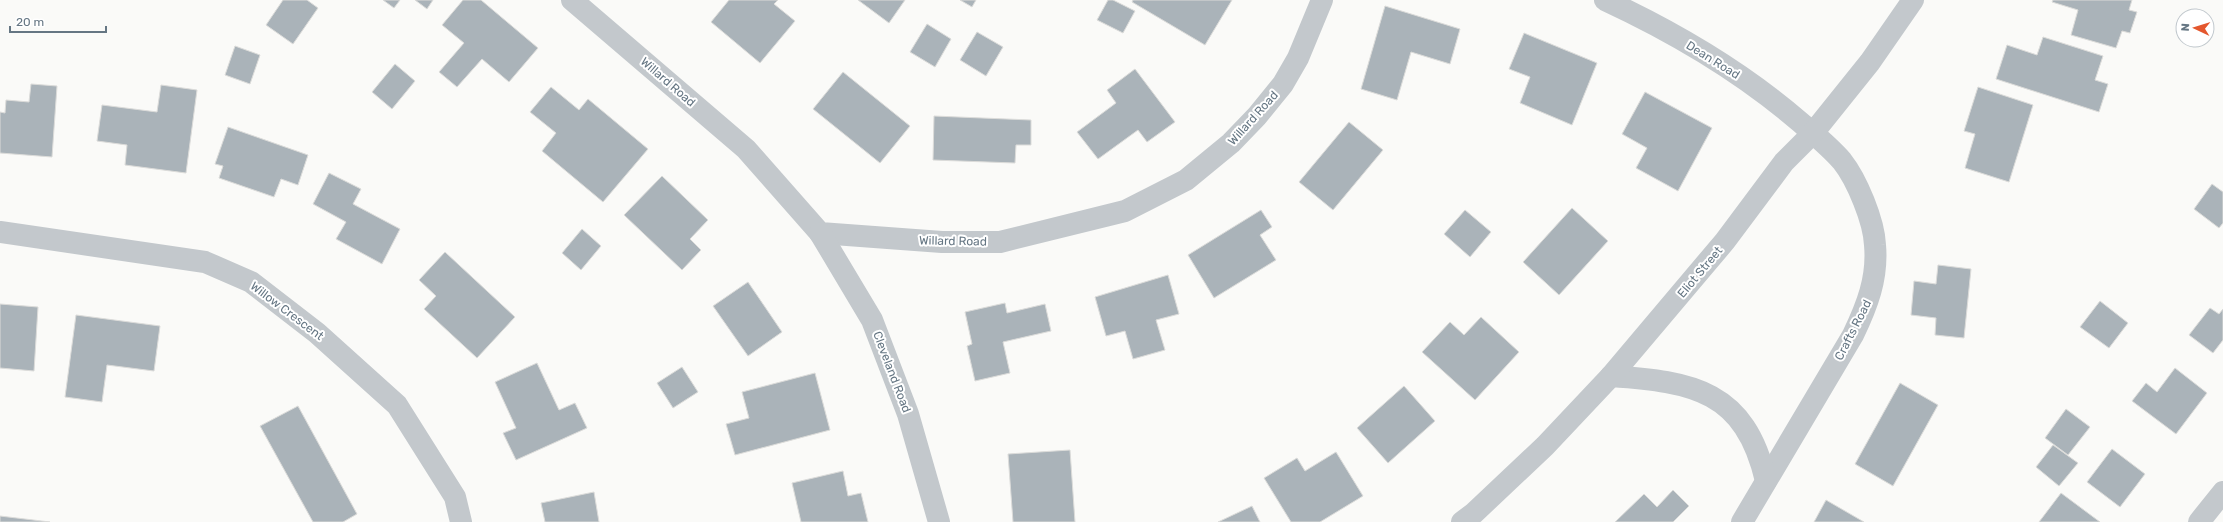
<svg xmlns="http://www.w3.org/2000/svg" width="2223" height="522" font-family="Rubik,sans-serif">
<rect width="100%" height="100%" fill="#fafaf8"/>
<g fill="#aab3b9" stroke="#dcdcda">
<polygon points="283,0 307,0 318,8 293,44 266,25"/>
<polygon points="383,0 400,0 394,8"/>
<polygon points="415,0 433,0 427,9"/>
<polygon points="463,0 481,0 538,48 509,82 482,59 457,87 439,72 464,43 442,25"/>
<polygon points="729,0 778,0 774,4 795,21 760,63 711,22"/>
<polygon points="858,0 905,0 889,23"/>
<polygon points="960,0 976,0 972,7"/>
<polygon points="1108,0 1113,0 1135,11 1123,33 1097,20"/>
<polygon points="1133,0 1232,0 1205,45 1132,2"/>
<polygon points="2053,0 2132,0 2129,10 2137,12 2130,33 2122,31 2116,48 2071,35 2078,10 2052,2"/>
<polygon points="1385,6 1460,29 1450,64 1411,52 1397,100 1361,89"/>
<polygon points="927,24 951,39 935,67 910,52"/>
<polygon points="977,32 1003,47 986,76 960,60"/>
<polygon points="1524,33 1597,63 1572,125 1520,103 1530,77 1509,69"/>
<polygon points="2043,37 2103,56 2095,80 2108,84 2099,112 1996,79 2007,45 2037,55"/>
<polygon points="235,46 260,55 250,84 225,75"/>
<polygon points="395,64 415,81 392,109 372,92"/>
<polygon points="1135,69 1175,122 1147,142 1138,130 1098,159 1077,132 1116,103 1107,90"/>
<polygon points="843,72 910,126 880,163 813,109"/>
<polygon points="31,84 57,86 52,157 0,153 0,112 5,113 6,100 29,102"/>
<polygon points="161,85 197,90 186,173 125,165 127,145 97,141 102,105 157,112"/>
<polygon points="551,87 579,110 588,99 648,149 603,202 542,151 556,133 530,112"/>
<polygon points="1978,87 2033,105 2009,182 1965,168 1975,134 1964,131"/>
<polygon points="1645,92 1712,128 1678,191 1636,168 1647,148 1622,134"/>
<polygon points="934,116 1031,120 1031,145 1016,145 1015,163 933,160"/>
<polygon points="1349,122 1383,150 1333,210 1299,182"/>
<polygon points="228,127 308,155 298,185 281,179 274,197 219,178 223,166 215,164"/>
<polygon points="329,173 361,189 353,204 400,229 382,264 336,239 346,222 313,204"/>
<polygon points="662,176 708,220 690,239 701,250 682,270 624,215"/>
<polygon points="2212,184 2223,192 2223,223 2219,228 2194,209"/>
<polygon points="1572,208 1608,241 1559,295 1523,262"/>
<polygon points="1261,210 1272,227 1260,235 1276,260 1214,298 1188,255"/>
<polygon points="1465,210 1491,232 1470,257 1444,234"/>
<polygon points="582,229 601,246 581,270 562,253"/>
<polygon points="445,252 515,317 477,358 424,309 436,296 419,280"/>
<polygon points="1938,265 1971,269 1964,338 1935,335 1936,318 1911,315 1914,281 1936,284"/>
<polygon points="1168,275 1179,314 1156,320 1165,350 1133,359 1125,331 1106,336 1095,297"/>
<polygon points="748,282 782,332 748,356 713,306"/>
<polygon points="2100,301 2128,323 2109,348 2080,327"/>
<polygon points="1005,303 1007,313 1045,304 1051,331 1003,342 1010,373 975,381 967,346 972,344 965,312"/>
<polygon points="0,304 38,307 34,371 0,368"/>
<polygon points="2210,308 2219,314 2223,309 2223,340 2213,353 2189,335"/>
<polygon points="76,315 160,326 154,371 107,365 102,402 65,397"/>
<polygon points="1481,317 1519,352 1475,400 1422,352 1450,322 1464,335"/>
<polygon points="537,363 559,410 575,403 587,428 516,460 503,433 516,428 495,382"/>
<polygon points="682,367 698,392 673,408 657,383"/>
<polygon points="2175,368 2207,393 2176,434 2132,401 2146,383 2157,392"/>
<polygon points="815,373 830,430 735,455 726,424 749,418 742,392"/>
<polygon points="1900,383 1938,405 1893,486 1855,464"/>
<polygon points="1404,386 1435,421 1388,463 1357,428"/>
<polygon points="298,406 357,514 343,522 313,522 260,426"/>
<polygon points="2066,409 2090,427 2068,455 2045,438"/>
<polygon points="2053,445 2078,463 2059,486 2036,467"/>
<polygon points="2112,449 2145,474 2120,507 2087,482"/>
<polygon points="1070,450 1075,522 1013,522 1008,454"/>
<polygon points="1336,452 1363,496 1320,522 1291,522 1264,478 1297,458 1305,471"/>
<polygon points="843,471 848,496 861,493 868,522 801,522 792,483"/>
<polygon points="1673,490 1689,506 1673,522 1615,522 1644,494 1657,507"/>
<polygon points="594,492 599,522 545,522 541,503"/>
<polygon points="2061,493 2100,522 2039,522"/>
<polygon points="1826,500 1864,522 1814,522"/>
<polygon points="1252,506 1260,522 1218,522"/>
<polygon points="0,516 50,522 0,522"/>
</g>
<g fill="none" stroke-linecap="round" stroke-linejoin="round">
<g stroke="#c3c8cc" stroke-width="22">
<polyline points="572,0 746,149 820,233 942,242 1000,242 1125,211 1186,180 1231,143 1257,116 1283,84 1298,58 1322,0"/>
<polyline points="0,232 205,262 251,282 317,333 397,405 455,497 461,522"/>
<polyline points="820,233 872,320 908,414 939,522"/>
</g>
<g stroke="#c3c8cc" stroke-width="22">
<path d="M1605,0C1674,32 1742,72 1800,122C1814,134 1830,147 1842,161C1857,180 1874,221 1875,245C1878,278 1867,306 1853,335L1742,522"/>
<path d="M1611,376C1693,382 1745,390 1766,481"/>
<polyline points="1462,522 1474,513 1545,446 1611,376 1725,241 1784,162 1813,133 1870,62 1913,0"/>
<polyline points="2199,522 2223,492"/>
</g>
</g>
<g text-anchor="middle" stroke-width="4" stroke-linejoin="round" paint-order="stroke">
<g font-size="12" fill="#657683" stroke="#fff">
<text transform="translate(1713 60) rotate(32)" y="4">Dean Road</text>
<text transform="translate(668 82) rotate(41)" y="4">Willard Road</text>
<text transform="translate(1253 118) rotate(-48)" y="4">Willard Road</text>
<text transform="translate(953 241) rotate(1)" y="4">Willard Road</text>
<text transform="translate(1700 272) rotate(-50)" y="4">Eliot Street</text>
<text transform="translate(287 311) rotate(37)" y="4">Willow Crescent</text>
<text transform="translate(1853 330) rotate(-63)" y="4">Crafts Road</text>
<text transform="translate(892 372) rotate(69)" y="4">Cleveland Road</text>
</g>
</g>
<g transform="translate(2195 28) rotate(274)"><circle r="19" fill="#ffffff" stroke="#c1c8cd"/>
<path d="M0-3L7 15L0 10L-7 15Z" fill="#e4572e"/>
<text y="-6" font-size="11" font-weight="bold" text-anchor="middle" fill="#657683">N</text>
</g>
<path d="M10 26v6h96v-6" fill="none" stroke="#657683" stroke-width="2"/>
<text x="16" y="26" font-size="12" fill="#657683" stroke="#ffffff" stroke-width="3" paint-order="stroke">20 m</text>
</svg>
